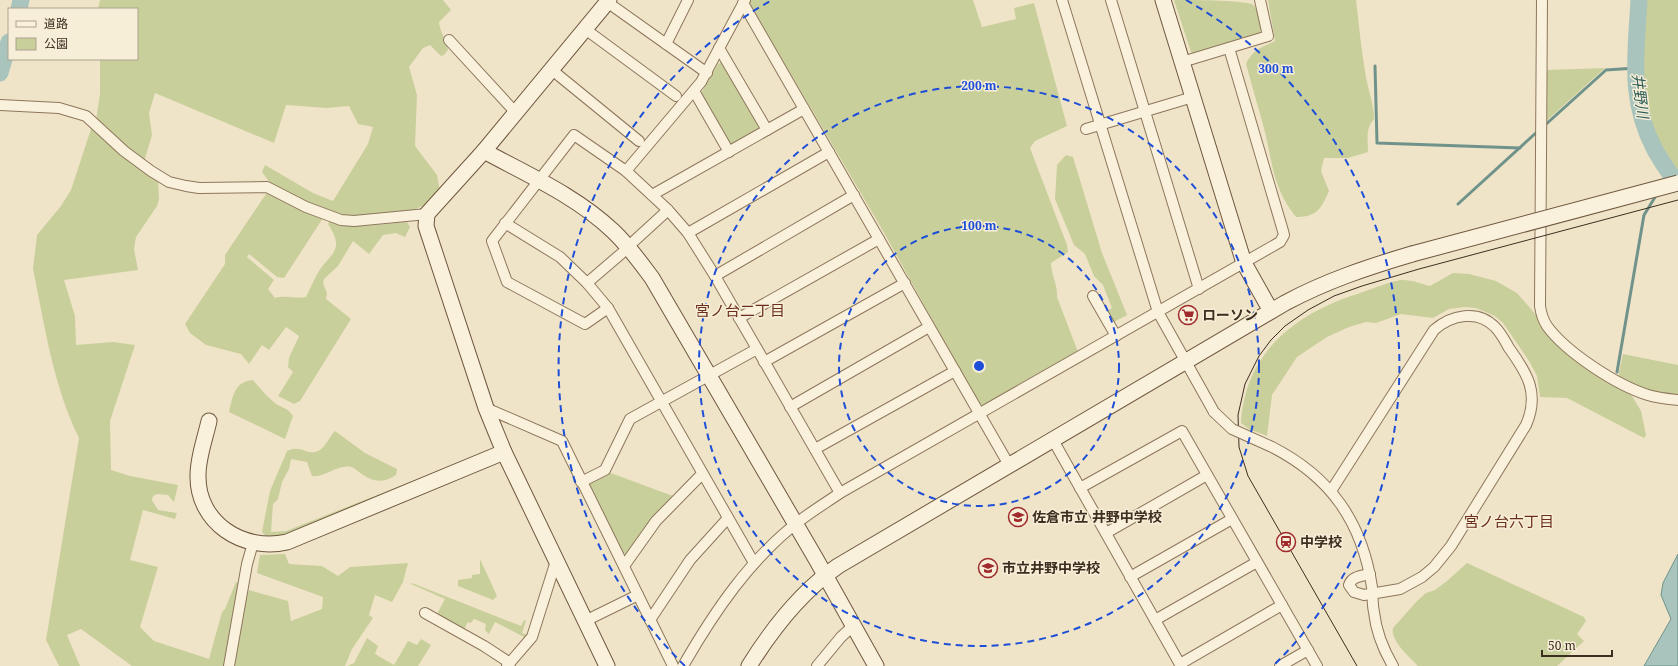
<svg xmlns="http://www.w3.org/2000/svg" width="1678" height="666" font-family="'Noto Serif','Noto Sans JP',serif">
<rect width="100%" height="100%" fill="#f0e4c8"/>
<g fill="#c9cf9b">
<path d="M100,0H443L451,10L439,22C440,33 447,40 448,50L444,55L441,56L430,45L423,48L409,67L417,95L415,146L437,175L440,191L425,205L413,210L354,217L342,216L308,204L270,183L262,172L265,165L313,193L333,201L368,144L373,127L358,124L349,106L327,108L286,105L274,143L155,93L149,113L152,135L144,162L96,120L100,94V59H137V9H98Z"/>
<path d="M750,0H973L982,27L1016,19L1014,8L1034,3L1067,126L1035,141L1030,148L1067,245L1068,252L1051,263C1051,275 1058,285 1057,297L1078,352L986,404L982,405L978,402L883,231L749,3Z"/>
<path d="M1174,0C1192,0 1238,0 1252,4C1259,8 1260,22 1262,30L1258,34L1192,55Z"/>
<path d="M1268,0H1356C1359,24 1361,48 1365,71C1367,88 1374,102 1374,119C1365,129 1368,140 1368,152L1348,158H1324L1321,171L1329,191C1321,209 1317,217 1296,217C1273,188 1273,166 1265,132C1259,109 1252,87 1246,64C1253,49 1261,48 1275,41Z"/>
<path d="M1643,0H1678V171L1673,173C1663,157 1651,139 1646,121C1634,83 1640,40 1643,0Z"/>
<path d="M722,62L758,126V129L733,145L728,144L701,95C701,92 715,70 718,64Z"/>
<polygon points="1605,68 1544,123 1545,70"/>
<path d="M92,126L158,180L159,199L157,206L136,237L134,249L138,270L64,280L75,316L76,345L113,342L135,345L110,421L111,470L130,476L178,485L174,502L168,495L157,494L153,496L152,500L158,510L177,513L175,519L143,510L130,560L158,567L140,627L154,641L209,659L222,612L225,609L236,582L239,583L225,666H132L81,629L67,635L80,666H59L46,640L79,438C53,385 45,327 33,269L37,235L61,206L71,190Z"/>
<polygon points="1066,155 1073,157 1102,253 1127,315 1114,322 1107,311 1112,308 1103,285 1094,276 1085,254 1074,245 1055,199 1057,165"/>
<path d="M268,191L323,218L284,278L277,277L249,254L247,257L274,280L268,289L275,298C286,295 295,299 306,297C310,289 314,279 319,271C332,252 345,250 328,224L330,220C354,230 382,224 407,222L410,227L405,237L396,233L383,235L369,254L353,241L338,266L324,279L323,283L327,293L326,299L351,319L300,401L294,404L278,396L293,372L288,367L289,358L299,336L286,327L269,350L262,345L249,364L241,354L206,345L190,333L185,324L225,264V255Z"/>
<path d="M1453,273L1469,274L1496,281L1517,293L1537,316L1632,396L1641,411L1646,435L1644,438L1567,398L1540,397L1537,376L1529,361L1503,323L1495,316L1476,308L1465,307L1449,309L1433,318L1401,314L1376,323L1366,322L1349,327L1327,337L1297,357L1272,395L1267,436L1249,429L1241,423C1245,352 1296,313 1360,293C1369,290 1394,280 1403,280C1412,280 1422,284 1430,286Z"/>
<polygon points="1623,354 1678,365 1678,397 1649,392 1618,377"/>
<path d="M253,380L266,395L276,404L288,410L293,416L285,439L229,412C233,396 234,382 253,380Z"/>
<path d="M335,431L365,453L397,469L396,475C383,484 372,482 359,472C356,470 355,468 351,467C337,464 326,478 312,476L307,462L291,459L289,469L282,482L278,499L273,504L271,532L286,531L418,479L422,481L285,537L268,539L262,532L270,491L287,451C302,444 306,456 318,451C326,447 329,437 335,431Z"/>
<polygon points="608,472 673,496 652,519 628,554 622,553 589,487 591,482"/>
<polygon points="285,554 289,564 322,566 338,576 350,567 408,563 403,582 392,602 375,595 369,615 373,618 352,649 345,666 233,666 241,619 249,590 288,601 291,621 322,609 323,597 257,573 260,555"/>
<polygon points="480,559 497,596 493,600 458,586 458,580 472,578 472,575 480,574"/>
<path d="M1467,563L1584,617L1586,621L1577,634L1584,641L1557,666H1418C1410,657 1390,641 1393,628L1417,601L1426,593L1435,590L1447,581Z"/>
<polygon points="412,583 521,626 524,620 526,621 522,633 528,635 526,638 495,622 489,634 485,630 486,624 474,619 471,623 468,622 463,631 436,616 445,599 411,584"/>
<polygon points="367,638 378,646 375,654 394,665 408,641 417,645 421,639 431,645 418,666 347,666 354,663"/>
</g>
<polygon fill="#a9c4bc" stroke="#6f938a" points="1678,554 1678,666 1644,666 1671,619 1661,595 1663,583"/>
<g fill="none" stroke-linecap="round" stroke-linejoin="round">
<g stroke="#6f938a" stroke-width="3">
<polyline points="1375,66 1377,143 1520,148"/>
<polyline points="1544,126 1606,70 1636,68"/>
<polyline points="1665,181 1670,174"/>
<polyline points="1458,204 1538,131"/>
<polyline points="1617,372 1644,215 1657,194"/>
</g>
<g stroke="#a9c4bc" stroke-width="17">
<path d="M1639,0C1636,55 1628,99 1655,150C1662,162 1668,173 1678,183"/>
<polyline points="19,9 21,0"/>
<polyline points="0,73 9,42"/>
</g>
<defs>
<g id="street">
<polyline points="1062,0 1158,312 1214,412"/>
<polyline points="1111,0 1199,289"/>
<path d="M1542,0L1540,306C1541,313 1543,320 1547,326C1566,352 1616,385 1648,395C1657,398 1668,399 1678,400"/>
<polyline points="607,2 707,73"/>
<polyline points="743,3 1009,465"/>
<polyline points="585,29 676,96"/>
<polyline points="449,40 516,113"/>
<polyline points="666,44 688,0"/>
<polyline points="719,48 767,130"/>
<polyline points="1182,62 1268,36 1260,0"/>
<polyline points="552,70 639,141"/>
<polyline points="694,91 729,152"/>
<polyline points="0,105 59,108 86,116 124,151 151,171 169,182 186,186 199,188 267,187 306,207 341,220 354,221 427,214"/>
<polyline points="1086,129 1193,97"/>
<polyline points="626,171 701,82 745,0"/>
<polyline points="652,195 804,109"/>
<polyline points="505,223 560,257 587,283 608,308 754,563"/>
<polyline points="688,233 829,152"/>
<polyline points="632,243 668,210"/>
<polyline points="715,276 854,195"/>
<polyline points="587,283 622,253"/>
<polyline points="1093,296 1116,336"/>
<polyline points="608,308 585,324 507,282 492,241 574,135 626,171 668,210 688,233 715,276 840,493"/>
<polyline points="739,318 879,239"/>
<polyline points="764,362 905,283"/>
<polyline points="790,407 929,327"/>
<polyline points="486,408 562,441 673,666"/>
<polyline points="1053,440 1181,666"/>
<path d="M1272,447C1331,477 1362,522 1372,587C1373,595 1372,604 1374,612C1376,631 1383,649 1393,666"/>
<polyline points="815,449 955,371"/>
<polyline points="581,482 605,470 630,419 757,349"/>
<polyline points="1080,488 1182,431 1317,666"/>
<path d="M1331,491L1434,330C1451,315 1478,309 1495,327C1501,333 1505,341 1509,348C1527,373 1540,393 1526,425L1451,546L1434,567L1422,577L1400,589L1364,595L1354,592L1349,585C1352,576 1362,576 1370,574"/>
<polyline points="1106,533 1207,475"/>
<polyline points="624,566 656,521 702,474"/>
<polyline points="1130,577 1232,519"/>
<polyline points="425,613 484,646 510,663"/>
<polyline points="650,620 690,560 728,518"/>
<polyline points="1155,620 1257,562"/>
<polyline points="585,621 638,595"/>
<polyline points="1180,664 1282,605"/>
<polyline points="229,666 247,564 253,543"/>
<polyline points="507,666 532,637 556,561"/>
<path d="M683,666C714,612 751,557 802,519C814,510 827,502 840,493L1280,242L1284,235L1283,231L1229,48"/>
<polyline points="817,666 841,637 853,626"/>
<polyline points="1280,666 1308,650"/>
</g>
<g id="secondary">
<polyline points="1163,0 1244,263 1271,311"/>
<path d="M484,151C528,175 576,196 613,231C628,245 640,262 652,278L816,559L876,666"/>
<path d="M209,421C205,439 198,457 198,475C197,523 243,552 287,542L504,452"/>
<polyline points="607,666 504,452 486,408 426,226 427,214 484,151 609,0"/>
<path d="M749,666C772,629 802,591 838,566L1285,303C1326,281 1368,267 1412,254"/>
</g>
</defs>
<use href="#street" stroke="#8d765c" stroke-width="12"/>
<use href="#secondary" stroke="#6f573f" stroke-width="17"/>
<use href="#street" stroke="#faf1dc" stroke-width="10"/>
<use href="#secondary" stroke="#faf1dc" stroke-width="15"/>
<polyline stroke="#3d2e20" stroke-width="1" points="1357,666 1248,476 1239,447 1238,415 1245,384 1259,356 1271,340 1285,326 1308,310 1334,296 1362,286 1419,269 1678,200"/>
<defs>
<polyline id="street-bridge" points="1214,412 1232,429 1272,447"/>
<polyline id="secondary-bridge" points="1412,254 1678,183"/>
</defs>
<use href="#street-bridge" stroke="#8d765c" stroke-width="12" stroke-linecap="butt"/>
<use href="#secondary-bridge" stroke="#6f573f" stroke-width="17" stroke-linecap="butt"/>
<use href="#street-bridge" stroke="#faf1dc" stroke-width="10"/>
<use href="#secondary-bridge" stroke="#faf1dc" stroke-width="15"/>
</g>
<g fill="none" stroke="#1d4ed8" stroke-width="2" stroke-dasharray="7 5">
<circle cx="979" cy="366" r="140"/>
<circle cx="979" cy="366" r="280"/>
<path d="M685 666A420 420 0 0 1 772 0M1186 0A420 420 0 0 1 1273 666"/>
</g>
<defs>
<symbol id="supermarket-ring" viewBox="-11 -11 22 22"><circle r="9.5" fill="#f7eed8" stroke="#9e2a2b" stroke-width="1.5"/><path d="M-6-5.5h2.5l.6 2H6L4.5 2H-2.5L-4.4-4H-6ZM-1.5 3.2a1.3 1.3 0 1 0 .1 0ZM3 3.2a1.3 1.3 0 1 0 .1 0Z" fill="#9e2a2b"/></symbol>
<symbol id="school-ring" viewBox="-11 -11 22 22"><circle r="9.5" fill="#f7eed8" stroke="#9e2a2b" stroke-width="1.5"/><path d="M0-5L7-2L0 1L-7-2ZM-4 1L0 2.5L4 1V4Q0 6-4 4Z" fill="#9e2a2b"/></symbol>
<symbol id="station-ring" viewBox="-11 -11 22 22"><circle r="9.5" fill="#f7eed8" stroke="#9e2a2b" stroke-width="1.5"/><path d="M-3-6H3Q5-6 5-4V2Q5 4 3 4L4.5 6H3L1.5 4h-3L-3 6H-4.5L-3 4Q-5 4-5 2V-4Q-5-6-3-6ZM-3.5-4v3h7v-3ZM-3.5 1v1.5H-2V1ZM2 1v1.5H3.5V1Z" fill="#9e2a2b"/></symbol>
</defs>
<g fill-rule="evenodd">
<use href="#supermarket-ring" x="1177" y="304" width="22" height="22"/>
<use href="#school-ring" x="1007" y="506" width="22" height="22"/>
<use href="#station-ring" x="1275" y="531" width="22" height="22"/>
<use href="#school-ring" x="977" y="557" width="22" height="22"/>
</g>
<g text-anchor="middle" stroke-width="3" stroke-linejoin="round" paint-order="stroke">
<g font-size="14" font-weight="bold" fill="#3d2e20" stroke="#f7eed8" text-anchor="start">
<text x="1202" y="320">ローソン</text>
<text x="1032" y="522">佐倉市立 井野中学校</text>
<text x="1300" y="547">中学校</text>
<text x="1002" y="573">市立井野中学校</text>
</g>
<g font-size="15" font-style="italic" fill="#2f5d5a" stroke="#f7eed8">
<text transform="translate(1640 96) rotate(83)" y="5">井野川</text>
</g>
<g font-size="15" fill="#6b2e1e" stroke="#f7eed8">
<text x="740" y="316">宮ノ台二丁目</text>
<text x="1509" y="527">宮ノ台六丁目</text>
</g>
</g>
<circle cx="979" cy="366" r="6" fill="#1d4ed8" stroke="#f7eed8" stroke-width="2"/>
<g font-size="12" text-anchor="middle" font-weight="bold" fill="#1d4ed8" stroke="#f7eed8" stroke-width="3" stroke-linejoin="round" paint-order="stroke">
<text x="1276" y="73">300 m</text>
<text x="979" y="90">200 m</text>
<text x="979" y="230">100 m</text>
</g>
<rect x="8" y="8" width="130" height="52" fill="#f7eed8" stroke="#ada18e"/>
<rect x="16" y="21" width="20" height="6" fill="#faf1dc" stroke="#ada18e"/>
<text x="44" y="28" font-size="12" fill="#3d2e20">道路</text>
<rect x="16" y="38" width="20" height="12" fill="#c9cf9b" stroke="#ada18e"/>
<text x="44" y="48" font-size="12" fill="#3d2e20">公園</text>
<path d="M1542 650v6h70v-6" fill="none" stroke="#3d2e20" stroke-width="2"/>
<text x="1548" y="650" font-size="12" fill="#3d2e20" stroke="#f7eed8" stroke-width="3" paint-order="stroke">50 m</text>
</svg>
